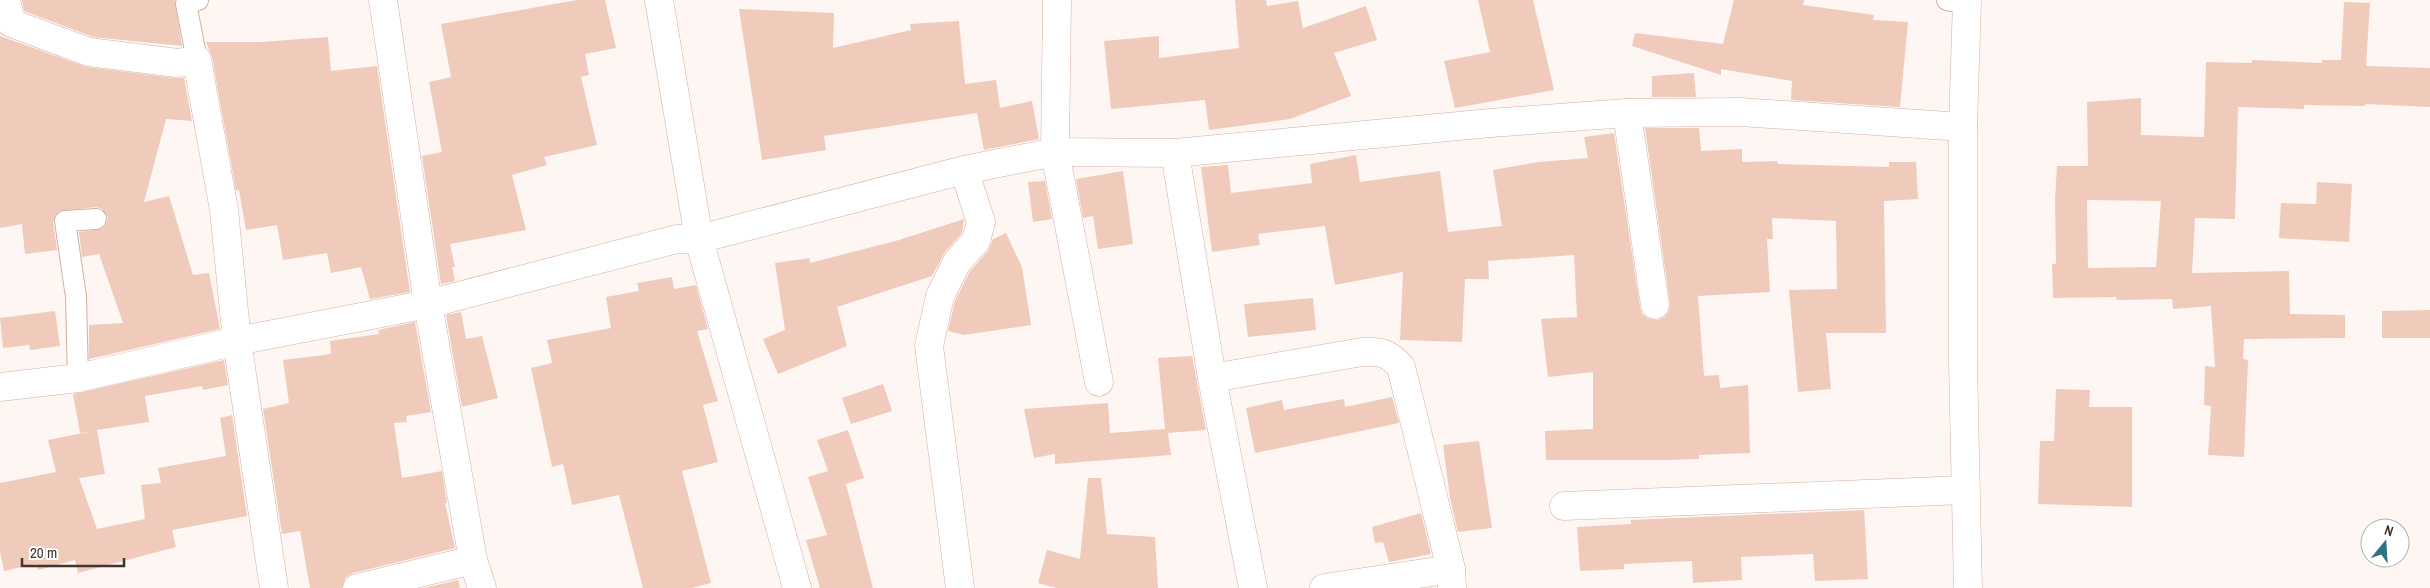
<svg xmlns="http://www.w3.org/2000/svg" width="2430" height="588" font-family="'Archivo Narrow',sans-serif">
<rect width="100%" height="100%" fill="#fef6f3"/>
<g fill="#f0cbbc" fill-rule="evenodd">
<polygon points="22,0 175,0 182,46 93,37 24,11"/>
<polygon points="577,0 605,0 616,48 585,54 589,75 581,77 597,145 544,157 547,165 512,175 526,230 450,244 455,267 452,267 455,281 441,284 422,156 442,152 429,82 451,77 441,24"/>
<polygon points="1235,0 1266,0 1267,6 1298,1 1303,28 1366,6 1377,40 1334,53 1351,96 1290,119 1209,130 1205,100 1111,109 1104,41 1159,36 1159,58 1239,48"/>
<polygon points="1478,0 1533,0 1554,90 1455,108 1444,61 1490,52"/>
<polygon points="1734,0 1804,0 1803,5 1874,15 1873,20 1908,22 1900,107 1791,100 1792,81 1721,69 1721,75 1632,46 1635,33 1723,44"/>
<path d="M2344,2L2370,3L2366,66L2430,68V107L2365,104V106L2304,105V109L2238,107L2235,219L2195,218L2192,273L2289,271L2290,314L2345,315V338L2244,339L2243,359L2248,360L2244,457L2208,455L2211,406L2204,405L2205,366L2215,367L2211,306L2173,309L2172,299L2117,300L2116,297L2053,298L2052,264H2056L2055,200L2057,166H2088L2087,102L2141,98V135L2204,137L2206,62L2252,63V60L2322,63V60H2341ZM2087,200L2161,201L2156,267L2088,268Z"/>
<polygon points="739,9 834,13 833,48 911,30 910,24 959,21 965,84 996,80 1000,108 1032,101 1039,139 984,150 977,113 824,136 826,150 762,160"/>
<polygon points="0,36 87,67 175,78 184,78 192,121 166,119 144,202 169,196 193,275 209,273 220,329 89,359 89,325 123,323 99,254 82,257 79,232 102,229 106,225 108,218 102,209 96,207 59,211 53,222 57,250 25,254 22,224 0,228"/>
<polygon points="328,37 331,71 377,66 410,292 370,299 361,267 331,273 327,253 283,260 277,225 246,230 239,190 236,191 212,57 206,42 261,42"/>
<polygon points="1694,73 1696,97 1652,97 1652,76"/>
<polygon points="1645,128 1699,128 1701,151 1742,149 1742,162 1777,161 1778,164 1889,167 1889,162 1916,162 1918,199 1884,201 1886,333 1826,333 1831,389 1798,392 1789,290 1837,289 1836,221 1772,218 1773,239 1767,239 1770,292 1698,296 1704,376 1719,375 1720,388 1748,385 1750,453 1699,455 1699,459 1663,460 1546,460 1545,431 1593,429 1593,372 1548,377 1541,319 1577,317 1574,255 1488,261 1489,279 1465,279 1462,342 1400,340 1403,272 1335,285 1325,226 1258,234 1260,245 1212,252 1201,167 1228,165 1231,193 1312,183 1310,164 1356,155 1360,182 1440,171 1448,232 1502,226 1493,170 1539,162 1588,158 1584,137 1614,133 1640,307 1642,314 1649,319 1658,320 1665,317 1669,311 1670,303"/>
<polygon points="1123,171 1133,244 1098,249 1093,216 1083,218 1076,179"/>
<polygon points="1045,181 1052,219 1033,222 1028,182"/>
<polygon points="2317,182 2352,184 2349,242 2279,238 2281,203 2316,204"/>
<polygon points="964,219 962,233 945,252 932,276 837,307 847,346 778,374 763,339 785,330 775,263 810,258 810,263 899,240"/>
<polygon points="1006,233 1022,267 1031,325 964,335 948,331 955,301 970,271 988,251 993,239"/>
<polygon points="672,277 674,289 696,285 708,329 697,331 718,401 703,405 718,462 682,471 711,583 692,588 643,588 619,495 572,505 563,464 552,467 531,368 552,363 547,340 611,328 606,297 639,291 637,283"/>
<polygon points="1313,298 1316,330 1248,337 1244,304"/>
<polygon points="2430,310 2430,338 2382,338 2382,311"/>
<polygon points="55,311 60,346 30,350 29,345 3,348 0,318"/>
<polygon points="461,312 466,339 482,336 498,398 462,407 446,315"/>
<polygon points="415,322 431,412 406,416 407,422 394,423 402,478 442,471 447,503 445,503 455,548 353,573 346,577 342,588 310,588 300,531 282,534 263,409 289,403 283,360 331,354 330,341 379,334 378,330"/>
<polygon points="1192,356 1206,430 1168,433 1171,455 1055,464 1055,454 1034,458 1024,409 1108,403 1110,433 1165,429 1158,358"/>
<polygon points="224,360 228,385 203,390 202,386 145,396 149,422 97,430 105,474 79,478 97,529 145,519 141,485 161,483 158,468 226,456 220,418 232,415 247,516 172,530 176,547 78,573 75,560 38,570 36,564 4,571 0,552 0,483 56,472 48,440 88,432 80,433 73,394"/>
<polygon points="883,384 892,411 851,424 842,398"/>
<polygon points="2056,389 2090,390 2089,407 2132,407 2132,507 2038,504 2040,441 2054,441"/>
<polygon points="1392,397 1399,423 1255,453 1246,408 1282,400 1284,410 1344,399 1345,407"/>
<polygon points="848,430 864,478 846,484 873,588 820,588 806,540 827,535 808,477 828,471 817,440"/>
<polygon points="1479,441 1492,528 1458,532 1450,498 1443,445"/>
<polygon points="1088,478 1101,478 1107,534 1155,537 1158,588 1057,588 1038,583 1047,550 1080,559"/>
<polygon points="1864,510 1868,579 1815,581 1813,554 1741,557 1742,580 1693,583 1692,561 1624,564 1624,569 1580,571 1577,527 1631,524 1631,520"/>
<polygon points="1421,513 1431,554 1389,562 1383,542 1375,543 1372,527"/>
<polygon points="458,580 460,588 424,588"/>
</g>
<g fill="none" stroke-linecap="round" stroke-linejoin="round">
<defs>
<g id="service">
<polyline points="1947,0 1966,4"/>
<polyline points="197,60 186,4 198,0"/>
<polyline points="78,378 76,297 65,221 96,219"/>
</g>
<g id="minor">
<polyline points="6,0 11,23 89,52 177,63 197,60 224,210 237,341 274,588"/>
<polyline points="383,0 428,304 473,560 482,588"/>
<polyline points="659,0 699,239 797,588"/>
<polyline points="1057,0 1055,152 1099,382"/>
<polyline points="1967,0 1963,127 1963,363 1968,588"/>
<polyline points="1627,113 1655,305"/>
<polyline points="1175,153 1212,378 1253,588"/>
<path d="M1212,378L1362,352C1380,351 1389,353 1401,367L1451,569L1452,588"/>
<polyline points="0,387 78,378 237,341 428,304 677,239 699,239 964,170 1055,152 1175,153 1490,123 1627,113 1740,112 1963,127"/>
<polyline points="1564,506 1965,490"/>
<polyline points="357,588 473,560"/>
<polyline points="960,588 929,346 940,296 957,262 976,241 981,222 964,170"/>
<polyline points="1324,588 1451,569"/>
</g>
</defs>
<use href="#service" stroke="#d3afa1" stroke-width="22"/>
<use href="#minor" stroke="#d3afa1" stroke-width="29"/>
<use href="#service" stroke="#fff" stroke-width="20"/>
<use href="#minor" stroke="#fff" stroke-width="28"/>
</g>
<g transform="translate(2385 543) rotate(18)"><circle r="24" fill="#ffffff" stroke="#b3aeab"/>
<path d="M0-4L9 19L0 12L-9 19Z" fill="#317386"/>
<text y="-8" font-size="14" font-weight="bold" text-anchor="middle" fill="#42342e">N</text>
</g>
<path d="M22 558v8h102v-8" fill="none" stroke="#42342e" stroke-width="2.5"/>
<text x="30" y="558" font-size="15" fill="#42342e" stroke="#ffffff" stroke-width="4" paint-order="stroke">20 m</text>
</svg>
